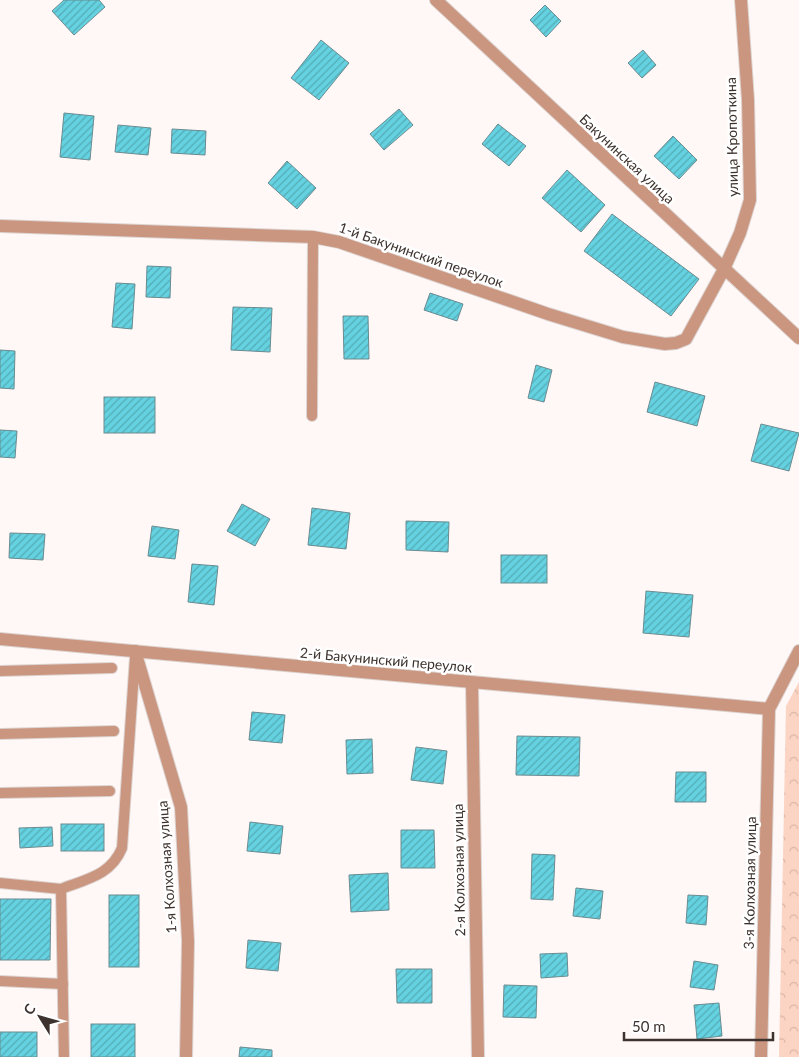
<svg xmlns="http://www.w3.org/2000/svg" width="799" height="1057" font-family="Lato,sans-serif">
<defs>
<pattern id="forest-crowns" width="20" height="18" patternUnits="userSpaceOnUse" patternTransform="scale(1.25)"><rect width="20" height="18" fill="#fcd4c3"/><path d="M2 6a3 3 0 1 1 6 0M12 15a3 3 0 1 1 6 0" fill="none" stroke="#d9b6a8"/></pattern>
<pattern id="building-hatch" width="6" height="6" patternUnits="userSpaceOnUse" patternTransform="scale(1.25)"><rect width="6" height="6" fill="#64d2e0"/><path d="M-1 1l2-2M0 6l6-6M5 7l2-2" fill="none" stroke="#54abb6"/></pattern>
</defs>
<rect width="100%" height="100%" fill="#fff8f6"/>
<polygon fill="url(#forest-crowns)" points="799,682 799,1057 779,1057 786,706"/>
<g fill="url(#building-hatch)" stroke="#6a8b90">
<polygon points="64,0 99,0 105,7 74,35 52,11"/>
<polygon points="545,5 561,21 546,37 530,20"/>
<polygon points="321,40 349,63 319,100 291,78"/>
<polygon points="643,50 656,65 642,78 628,63"/>
<polygon points="399,109 413,125 384,150 370,134"/>
<polygon points="64,113 94,116 90,160 60,157"/>
<polygon points="498,124 526,146 509,166 482,144"/>
<polygon points="118,125 151,128 148,155 115,152"/>
<polygon points="172,129 206,131 205,155 171,153"/>
<polygon points="673,136 697,160 679,179 654,156"/>
<polygon points="287,161 316,188 297,209 268,183"/>
<polygon points="567,170 605,205 581,232 542,198"/>
<polygon points="612,214 699,279 671,316 584,251"/>
<polygon points="147,266 171,267 170,298 146,297"/>
<polygon points="116,283 135,284 132,329 112,327"/>
<polygon points="430,293 463,304 457,321 424,310"/>
<polygon points="233,307 272,308 270,352 231,350"/>
<polygon points="343,316 368,316 369,359 344,359"/>
<polygon points="0,350 15,351 14,389 0,388"/>
<polygon points="536,365 552,370 544,402 528,398"/>
<polygon points="655,382 705,396 697,426 647,412"/>
<rect x="104" y="397" width="51" height="36"/>
<polygon points="761,424 799,433 789,471 751,461"/>
<polygon points="0,430 17,431 15,458 0,457"/>
<polygon points="242,504 270,519 255,546 227,531"/>
<polygon points="312,508 350,513 346,549 308,545"/>
<polygon points="406,521 449,522 448,552 406,550"/>
<polygon points="152,526 179,530 175,559 148,556"/>
<polygon points="10,533 45,534 43,560 9,558"/>
<rect x="501" y="555" width="46" height="28"/>
<polygon points="192,564 218,566 214,605 188,602"/>
<polygon points="646,591 693,595 689,637 643,633"/>
<polygon points="252,712 285,715 282,743 249,740"/>
<polygon points="517,736 580,737 579,776 516,775"/>
<polygon points="372,739 373,773 347,774 346,740"/>
<polygon points="416,747 447,751 443,784 411,780"/>
<polygon points="676,772 706,772 706,802 675,802"/>
<polygon points="250,822 283,826 280,854 247,851"/>
<rect x="61" y="824" width="43" height="27"/>
<polygon points="52,827 53,846 20,848 19,828"/>
<polygon points="401,830 434,830 435,868 401,868"/>
<polygon points="532,854 555,855 553,900 531,899"/>
<polygon points="388,873 389,910 351,912 349,875"/>
<polygon points="576,888 603,891 600,919 573,916"/>
<rect x="109" y="895" width="30" height="72"/>
<polygon points="688,895 708,896 706,925 686,923"/>
<polygon points="0,899 51,899 50,960 0,960"/>
<polygon points="248,940 281,943 278,971 246,968"/>
<polygon points="567,953 568,976 541,978 540,954"/>
<polygon points="694,961 718,965 714,990 690,987"/>
<polygon points="396,969 432,969 432,1003 397,1003"/>
<polygon points="504,985 537,986 536,1018 503,1017"/>
<polygon points="719,1003 722,1036 697,1039 694,1005"/>
<rect x="91" y="1024" width="44" height="33"/>
<rect x="0" y="1032" width="37" height="25"/>
<polygon points="240,1047 272,1050 272,1057 239,1057"/>
</g>
<g fill="none" stroke-linecap="round" stroke-linejoin="round">
<defs>
<g id="service">
<polyline points="312,416 313,237"/>
<polyline points="0,671 112,668"/>
<polyline points="0,734 114,731"/>
<polyline points="0,793 110,791"/>
<polyline points="0,883 61,889 64,1057"/>
<path d="M61,889C87,879 111,875 122,848L135,657"/>
<polyline points="0,981 63,984"/>
</g>
<g id="minor">
<polyline points="436,0 799,338"/>
<polyline points="0,226 313,237 339,242 548,314 623,337 665,344 676,343 686,339 724,269 740,233 750,200 748,100 741,0"/>
<polyline points="0,639 769,709"/>
<polyline points="135,651 181,807 188,941 186,1057"/>
<polyline points="472,683 478,1057"/>
<polyline points="761,1057 769,709 799,651"/>
</g>
</defs>
<use href="#service" stroke="#dcd4d2" stroke-width="12"/>
<use href="#minor" stroke="#dcd4d2" stroke-width="14"/>
<use href="#service" stroke="#cb967f" stroke-width="10"/>
<use href="#minor" stroke="#cb967f" stroke-width="12"/>
</g>
<g text-anchor="middle" stroke-width="5" stroke-linejoin="round" paint-order="stroke">
<g font-size="14" fill="#3d322d" stroke="#fff">
<text transform="translate(732 137) rotate(-91)" y="5">улица Кропоткина</text>
<text transform="translate(627 159) rotate(43)" y="5">Бакунинская улица</text>
<text transform="translate(421 255) rotate(19)" y="5">1-й Бакунинский переулок</text>
<text transform="translate(386 660) rotate(5)" y="5">2-й Бакунинский переулок</text>
<text transform="translate(167 867) rotate(-94)" y="5">1-я Колхозная улица</text>
<text transform="translate(459 870) rotate(-91)" y="5">2-я Колхозная улица</text>
<text transform="translate(750 883) rotate(-89)" y="5">3-я Колхозная улица</text>
</g>
</g>
<g transform="translate(40 1017) rotate(307)" stroke="#ffffff" stroke-width="4" paint-order="stroke">
<path d="M0-4L9 19L0 12L-9 19Z" fill="#3d322d"/>
<text y="-8" font-size="14" font-weight="bold" text-anchor="middle" fill="#3d322d">С</text>
</g>
<path d="M624 1032v8h149v-8" fill="none" stroke="#3d322d" stroke-width="2.5"/>
<text x="632" y="1032" font-size="15" fill="#3d322d" stroke="#ffffff" stroke-width="4" paint-order="stroke">50 m</text>
</svg>
